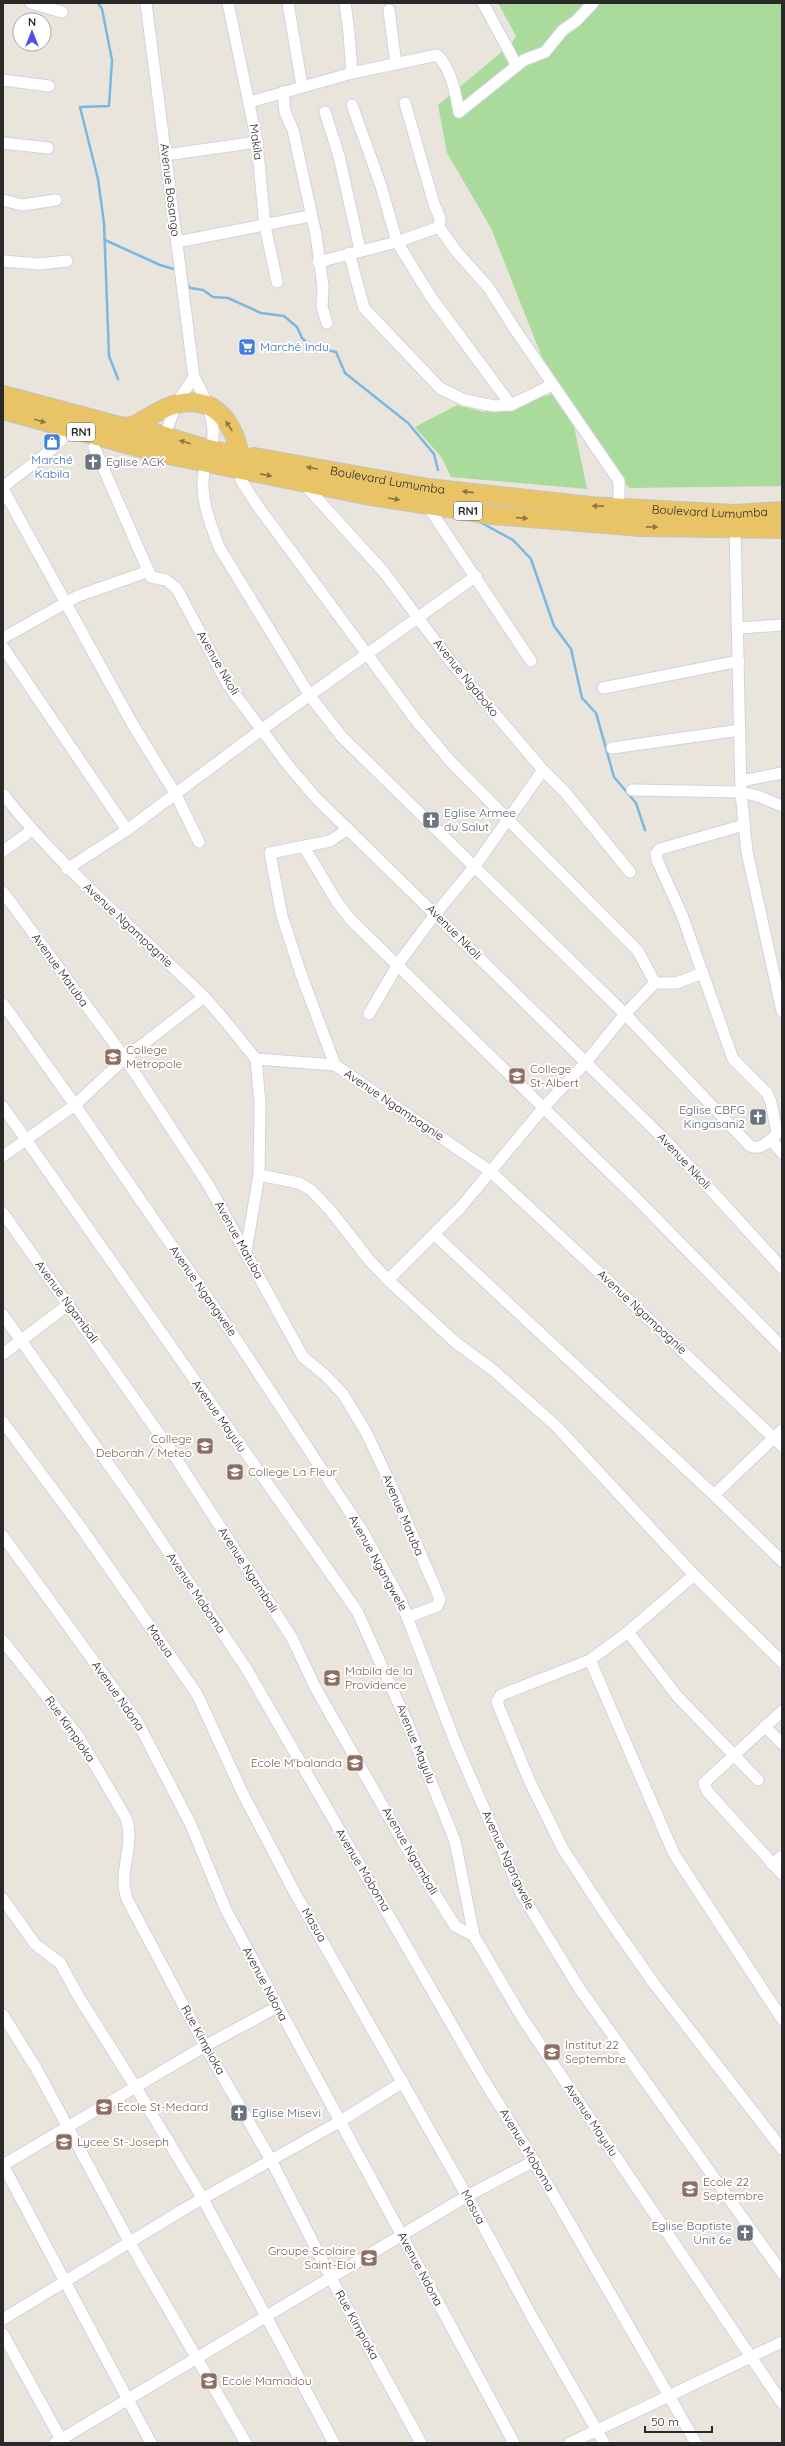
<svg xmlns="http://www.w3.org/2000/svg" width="785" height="2446" font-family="Quicksand,sans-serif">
<rect width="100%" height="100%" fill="#e9e5dc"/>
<g fill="#aadb9d">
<polygon points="498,3 782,3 782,486 629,488 554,388 491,228 447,153 438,105 510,45 516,36"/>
<polygon points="552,394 574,426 587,489 451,477 442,458 415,427 457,405 484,412"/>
</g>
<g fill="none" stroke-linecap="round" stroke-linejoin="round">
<g stroke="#78b8e2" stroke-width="2.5">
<polyline points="98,3 102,9 112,60 109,106 80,107 98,179 104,223 109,356 118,379"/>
<polyline points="105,240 160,265 177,270"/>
<polyline points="186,282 190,288 203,290 213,297 228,298 261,313 284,316 297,327 302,338 317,352 323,349 336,352 345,373 408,423 434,454 438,470"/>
<polyline points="480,522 513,540 531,559 554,626 571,649 582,698 596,713 614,777 636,803 645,830"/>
</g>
<defs>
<g id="minor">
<polyline points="31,3 62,12"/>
<path d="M146,3L194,377C206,399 218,424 211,449C208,462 202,471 203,485C203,506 212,528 219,547L310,696L342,737L625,1014L750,1146C764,1152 772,1135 782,1131"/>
<polyline points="228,3 257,142 265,226 277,282"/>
<polyline points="288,3 302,86"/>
<polyline points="345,3 349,33 352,73"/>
<polyline points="483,3 517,66"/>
<polyline points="389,10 396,64"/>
<polyline points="3,80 49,86"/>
<polyline points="283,92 285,112 293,130 316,235 323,286 322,307 327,323"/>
<path d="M250,102L352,73L437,55C451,67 456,95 459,112"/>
<polyline points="405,103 434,204 440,218 439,227 456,251 489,288 514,328 619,481 619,506"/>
<polyline points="352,105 381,186 397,242 431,297 511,405 552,385"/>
<polyline points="325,112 339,156 360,250"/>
<polyline points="459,112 524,60 545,52 563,30 576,21 593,3"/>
<polyline points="3,143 48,148"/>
<polyline points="166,155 257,142"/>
<polyline points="3,200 22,205 56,200"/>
<polyline points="177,242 310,216"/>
<polyline points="349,253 364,308 440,388 464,400 494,406 511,405"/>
<polyline points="3,261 39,264 67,261"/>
<polyline points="318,262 397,242 439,227"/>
<polyline points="163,441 176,404 194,377"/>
<polyline points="94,447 151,577 166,580 177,589 228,685 288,765 315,797 668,1143 782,1268"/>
<polyline points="238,465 241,480 257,505 415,719 451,762 638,951 655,983 625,1014 586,1062 544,1107 461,1207 388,1280"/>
<polyline points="304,484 383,571 451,662 543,770 564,791 630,872"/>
<polyline points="3,487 52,449 68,433 74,430"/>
<polyline points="3,489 133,725 175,793 199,842"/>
<polyline points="427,505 531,661"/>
<polyline points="735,528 741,792 747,852 782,1011"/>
<polyline points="738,628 782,625"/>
<polyline points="3,638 78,596 149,571"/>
<polyline points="3,647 127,830"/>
<polyline points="603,688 739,661"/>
<polyline points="612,748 740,730"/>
<polyline points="741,781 782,773"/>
<polyline points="632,790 741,792 758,796 782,806"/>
<path d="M3,794C62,870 135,929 203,996C222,1015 238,1038 256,1059L335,1065L490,1171L633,1304L782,1446"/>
<polyline points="744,825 660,849 656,854 657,860 682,915 733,1059 767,1093 771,1102 777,1133"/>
<polyline points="304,847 337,902 351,920 636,1198 782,1347"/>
<polyline points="3,851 32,830"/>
<polyline points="67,869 127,830 261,730 476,576"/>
<polyline points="3,892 125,1058 209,1186 303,1357 325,1375 343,1394 366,1432 391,1485 440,1599 437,1606 408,1617"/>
<polyline points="655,983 676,983 703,973"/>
<polyline points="3,1004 75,1105 232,1333 363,1532 401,1601 455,1742 521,1893 579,1988 782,2273"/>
<polyline points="369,1014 398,964 436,913 475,866 543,770"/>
<polyline points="335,1065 301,974 282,916 270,853 330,841 348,829"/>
<polyline points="3,1107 357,1611 407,1722 455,1841 474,1936 523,2019 782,2403"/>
<polyline points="772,1141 782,1153"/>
<polyline points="3,1156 75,1105 125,1058 204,997"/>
<polyline points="259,1175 299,1183 311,1190 330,1210 370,1261 388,1280 455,1342 493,1370 556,1426 694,1575 782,1662"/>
<polyline points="3,1213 172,1452 292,1638 315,1687 406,1847 455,1926 474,1936"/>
<polyline points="435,1235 714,1495 782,1561"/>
<polyline points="246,1251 259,1175 260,1103 256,1059"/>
<polyline points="3,1315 135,1502 246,1668 482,2077 534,2161 696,2443"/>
<polyline points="3,1354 69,1304"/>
<polyline points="3,1422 82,1529 197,1694 243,1794 296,1895 467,2196 531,2315 604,2443"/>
<polyline points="714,1495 782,1430"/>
<polyline points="3,1536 137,1721 191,1825 226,1910 514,2443"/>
<polyline points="694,1575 628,1632 590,1660 501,1695 497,1702 529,1780 563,1849 608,1918 655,1985 782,2149"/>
<polyline points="628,1632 677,1696 758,1780"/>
<path d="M3,1641L78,1736L126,1818C136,1844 117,1872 127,1899L205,2046L271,2160L331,2278L421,2443"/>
<polyline points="590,1660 674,1854 782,2019"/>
<polyline points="782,1711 704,1783 707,1791 782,1874"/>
<polyline points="765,1726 782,1744"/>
<polyline points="772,1864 782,1856"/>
<polyline points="3,1899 35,1944 60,1963 80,1999 135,2086 203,2199 334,2443"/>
<polyline points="3,2015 36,2068 130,2243 246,2443"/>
<polyline points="3,2165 205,2046 277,2007"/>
<polyline points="3,2165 151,2443"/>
<polyline points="3,2319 186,2208 339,2122 403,2082"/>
<polyline points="3,2334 63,2443"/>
<polyline points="55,2443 467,2196 534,2161"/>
<polyline points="570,2443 782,2342"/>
</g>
<g id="trunk">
<path id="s1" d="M3,395L123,427L133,426L197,446L250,459L254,457L428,488L590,506L734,514L782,511"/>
<polyline points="3,410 159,453 365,495 492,515 641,527 782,529"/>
<path d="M131,432L133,426C147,419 162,407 177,404C215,395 233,422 240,455"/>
</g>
</defs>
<use href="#minor" stroke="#d1d2e0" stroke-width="13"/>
<use href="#trunk" stroke="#c3c3c3" stroke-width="20"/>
<use href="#minor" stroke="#fff" stroke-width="11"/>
<use href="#trunk" stroke="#e8c466" stroke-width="18"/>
</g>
<defs><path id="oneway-solid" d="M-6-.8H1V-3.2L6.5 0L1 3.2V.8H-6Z"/></defs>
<g fill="#887648">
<use href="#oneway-solid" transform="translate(40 421) rotate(16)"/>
<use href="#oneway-solid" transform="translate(229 426) rotate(-123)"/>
<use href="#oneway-solid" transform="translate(185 442) rotate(-164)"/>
<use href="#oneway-solid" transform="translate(312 468) rotate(-170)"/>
<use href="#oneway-solid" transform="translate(266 475) rotate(11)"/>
<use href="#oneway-solid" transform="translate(468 492) rotate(-174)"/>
<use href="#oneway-solid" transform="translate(394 499) rotate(9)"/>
<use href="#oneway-solid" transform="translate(598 506) rotate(-179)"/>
<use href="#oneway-solid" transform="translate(522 518) rotate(5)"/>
<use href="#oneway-solid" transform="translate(652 527) rotate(1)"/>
</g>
<defs>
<symbol id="supermarket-square" viewBox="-11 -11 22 22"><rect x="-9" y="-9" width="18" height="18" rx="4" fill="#3f7fe0" stroke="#fff"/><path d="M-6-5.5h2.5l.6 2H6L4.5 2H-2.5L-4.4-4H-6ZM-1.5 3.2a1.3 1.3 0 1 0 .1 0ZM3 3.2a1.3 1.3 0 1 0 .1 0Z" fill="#fff"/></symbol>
<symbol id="shop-square" viewBox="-11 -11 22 22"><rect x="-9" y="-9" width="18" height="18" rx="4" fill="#3f7fe0" stroke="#fff"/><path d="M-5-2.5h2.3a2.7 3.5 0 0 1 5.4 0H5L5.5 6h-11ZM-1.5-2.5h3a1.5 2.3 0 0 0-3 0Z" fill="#fff"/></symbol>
<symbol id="church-square" viewBox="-11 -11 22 22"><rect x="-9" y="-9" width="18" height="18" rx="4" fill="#6b7280" stroke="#fff"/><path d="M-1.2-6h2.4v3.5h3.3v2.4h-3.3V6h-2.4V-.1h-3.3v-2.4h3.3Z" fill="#fff"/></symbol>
<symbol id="school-square" viewBox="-11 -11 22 22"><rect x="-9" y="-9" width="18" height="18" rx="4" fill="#8d6e63" stroke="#fff"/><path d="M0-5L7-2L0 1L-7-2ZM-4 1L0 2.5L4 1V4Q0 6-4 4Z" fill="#fff"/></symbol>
</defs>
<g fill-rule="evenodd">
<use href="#supermarket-square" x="237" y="337" width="20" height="20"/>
<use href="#shop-square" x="42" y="432" width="20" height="20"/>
<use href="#church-square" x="83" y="452" width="20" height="20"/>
<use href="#church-square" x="421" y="810" width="20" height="20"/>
<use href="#school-square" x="103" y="1047" width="20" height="20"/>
<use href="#school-square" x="507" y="1066" width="20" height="20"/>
<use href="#church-square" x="748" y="1107" width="20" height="20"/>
<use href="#school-square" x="195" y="1436" width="20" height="20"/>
<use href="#school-square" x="225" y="1462" width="20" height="20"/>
<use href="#school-square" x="322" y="1668" width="20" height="20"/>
<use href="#school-square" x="345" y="1753" width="20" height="20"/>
<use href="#school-square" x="542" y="2042" width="20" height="20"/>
<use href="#school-square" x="94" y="2097" width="20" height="20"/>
<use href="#church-square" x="229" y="2103" width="20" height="20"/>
<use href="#school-square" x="54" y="2132" width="20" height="20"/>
<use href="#school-square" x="680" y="2179" width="20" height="20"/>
<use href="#church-square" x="735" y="2223" width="20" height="20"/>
<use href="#school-square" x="359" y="2248" width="20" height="20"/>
<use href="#school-square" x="199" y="2371" width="20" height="20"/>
</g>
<g text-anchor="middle" stroke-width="4" stroke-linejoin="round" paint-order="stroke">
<g fill="#fff" stroke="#696969" stroke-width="1">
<rect x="67" y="423" width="28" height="18" rx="3"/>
<rect x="454" y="502" width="28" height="18" rx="3"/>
</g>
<g font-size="11" font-weight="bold" fill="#292929">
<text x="81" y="436">RN1</text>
<text x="468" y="515">RN1</text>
</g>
<g font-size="12" fill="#292929" stroke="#fff">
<text transform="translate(256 142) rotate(82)" y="4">Makila</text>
<text transform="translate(170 190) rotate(83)" y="4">Avenue Bosango</text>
<text dy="4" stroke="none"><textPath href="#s1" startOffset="396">Boulevard Lumumba</textPath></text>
<text dy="4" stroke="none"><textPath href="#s1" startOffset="720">Boulevard Lumumba</textPath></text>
<text transform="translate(218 663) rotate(60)" y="4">Avenue Nkoli</text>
<text transform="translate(466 678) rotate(51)" y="4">Avenue Ngaboko</text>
<text transform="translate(128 925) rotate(43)" y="4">Avenue Ngampagnie</text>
<text transform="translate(454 932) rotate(45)" y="4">Avenue Nkoli</text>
<text transform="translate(60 970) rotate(54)" y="4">Avenue Matuba</text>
<text transform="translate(394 1105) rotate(34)" y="4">Avenue Ngampagnie</text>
<text transform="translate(684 1161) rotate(47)" y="4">Avenue Nkoli</text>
<text transform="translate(239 1240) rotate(61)" y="4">Avenue Matuba</text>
<text transform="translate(203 1291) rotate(55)" y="4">Avenue Ngangwele</text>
<text transform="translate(67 1302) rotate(54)" y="4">Avenue Ngambali</text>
<text transform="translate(642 1312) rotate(43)" y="4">Avenue Ngampagnie</text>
<text transform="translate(219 1416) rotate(55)" y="4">Avenue Mayulu</text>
<text transform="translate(403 1515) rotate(67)" y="4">Avenue Matuba</text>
<text transform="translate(378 1563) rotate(61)" y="4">Avenue Ngangwele</text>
<text transform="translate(248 1570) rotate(57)" y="4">Avenue Ngambali</text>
<text transform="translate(196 1593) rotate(56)" y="4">Avenue Moboma</text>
<text transform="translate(160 1641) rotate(55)" y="4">Masua</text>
<text transform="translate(118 1696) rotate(55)" y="4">Avenue Ndona</text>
<text transform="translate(70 1729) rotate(55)" y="4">Rue Kimpioka</text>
<text transform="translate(416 1744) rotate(68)" y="4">Avenue Mayulu</text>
<text transform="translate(410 1851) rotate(60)" y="4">Avenue Ngambali</text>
<text transform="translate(508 1860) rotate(65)" y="4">Avenue Ngangwele</text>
<text transform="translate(363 1870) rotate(59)" y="4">Avenue Moboma</text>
<text transform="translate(314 1925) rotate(60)" y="4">Masua</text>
<text transform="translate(265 1984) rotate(62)" y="4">Avenue Ndona</text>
<text transform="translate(203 2040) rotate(61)" y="4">Rue Kimpioka</text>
<text transform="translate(591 2120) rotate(56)" y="4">Avenue Mayulu</text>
<text transform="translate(527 2150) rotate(59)" y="4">Avenue Moboma</text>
<text transform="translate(473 2207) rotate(62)" y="4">Masua</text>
<text transform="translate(420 2269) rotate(62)" y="4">Avenue Ndona</text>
<text transform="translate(357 2325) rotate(61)" y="4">Rue Kimpioka</text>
</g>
<g font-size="12" fill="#366cbe" stroke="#fff" text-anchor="start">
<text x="260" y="351">Marché Indu</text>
<text x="52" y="464" text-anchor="middle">Marché<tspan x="52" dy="14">Kabila</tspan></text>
</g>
<g font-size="12" fill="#5b616d" stroke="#fff" text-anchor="start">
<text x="106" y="466">Eglise ACK</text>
<text x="444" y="817">Eglise Armee<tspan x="444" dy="14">du Salut</tspan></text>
<text x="745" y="1114" text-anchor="end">Eglise CBFG<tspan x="745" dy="14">Kingasani2</tspan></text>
<text x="252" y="2117">Eglise Misevi</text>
<text x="732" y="2230" text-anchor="end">Eglise Baptiste<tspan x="732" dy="14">Unit 6e</tspan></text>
</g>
<g font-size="12" fill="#785e54" stroke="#fff" text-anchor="start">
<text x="126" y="1054">College<tspan x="126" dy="14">Metropole</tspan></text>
<text x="530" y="1073">College<tspan x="530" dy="14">St-Albert</tspan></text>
<text x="192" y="1443" text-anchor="end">College<tspan x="192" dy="14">Deborah / Meteo</tspan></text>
<text x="248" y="1476">College La Fleur</text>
<text x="345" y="1675">Mabila de la<tspan x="345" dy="14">Providence</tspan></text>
<text x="342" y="1767" text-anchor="end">Ecole M'balanda</text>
<text x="565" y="2049">Institut 22<tspan x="565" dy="14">Septembre</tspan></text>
<text x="117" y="2111">Ecole St-Medard</text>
<text x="77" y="2146">Lycee St-Joseph</text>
<text x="703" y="2186">Ecole 22<tspan x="703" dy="14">Septembre</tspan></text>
<text x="356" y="2255" text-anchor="end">Groupe Scolaire<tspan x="356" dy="14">Saint-Eloi</tspan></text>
<text x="222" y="2385">Ecole Mamadou</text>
</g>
</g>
<rect width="785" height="2446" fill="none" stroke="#292929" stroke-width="8"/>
<g transform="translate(32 32)"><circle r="19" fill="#ffffff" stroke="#a9a9a9"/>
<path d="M0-3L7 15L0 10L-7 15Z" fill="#4b53e7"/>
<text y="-6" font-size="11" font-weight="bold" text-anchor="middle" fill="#292929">N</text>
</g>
<path d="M645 2426v6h67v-6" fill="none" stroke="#292929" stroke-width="2"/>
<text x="651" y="2426" font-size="12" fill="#292929" stroke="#ffffff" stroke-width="3" paint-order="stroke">50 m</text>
</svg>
